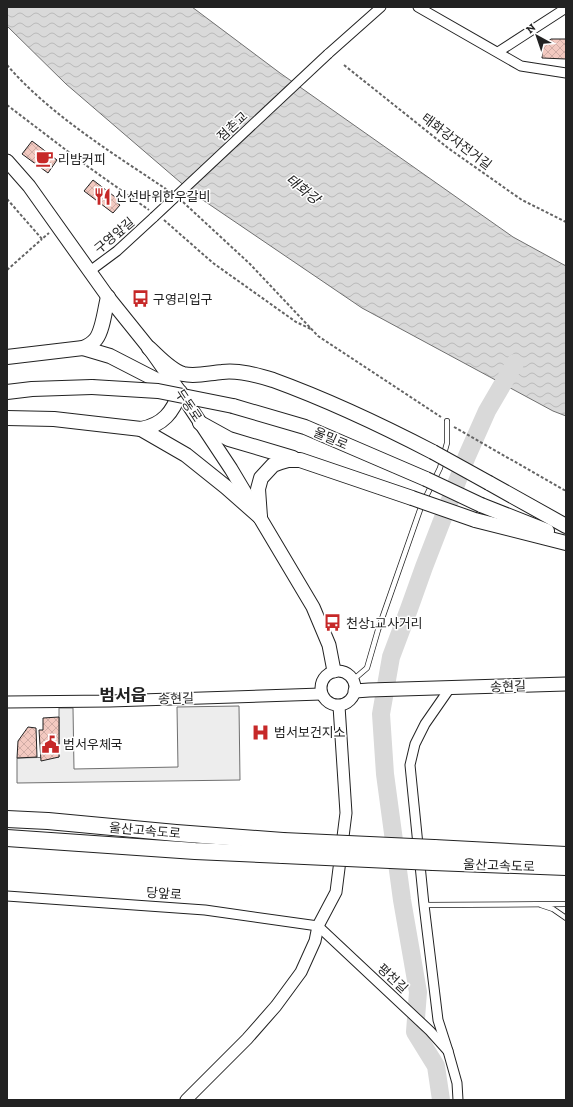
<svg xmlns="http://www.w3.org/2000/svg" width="573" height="1107" font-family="'Zilla Slab','Noto Sans KR',serif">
<defs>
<pattern id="water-waves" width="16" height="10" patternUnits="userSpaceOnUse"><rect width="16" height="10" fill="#d9d9d9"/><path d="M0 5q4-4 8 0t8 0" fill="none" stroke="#bababa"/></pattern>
<pattern id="building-cross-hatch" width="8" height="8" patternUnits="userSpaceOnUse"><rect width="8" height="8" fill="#f3c9c0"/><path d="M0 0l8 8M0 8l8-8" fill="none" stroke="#d0aca5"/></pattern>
</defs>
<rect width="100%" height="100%" fill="#fff"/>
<polygon fill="#ededed" stroke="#6f6f6f" points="239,706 240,780 17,783 17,758 59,757 59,708 73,708 74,769 178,767 177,707"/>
<polygon fill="url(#water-waves)" stroke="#6f6f6f" points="7,7 192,7 280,73 513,237 566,266 566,416 553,411 362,308 194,194 66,84 7,26"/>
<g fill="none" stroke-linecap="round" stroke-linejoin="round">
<polyline stroke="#d9d9d9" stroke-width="18" points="441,1100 436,1066 415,1032 418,992 402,900 385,774 381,714 391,657 409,609 424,567 467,456 487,411 515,363"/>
</g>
<g fill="url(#building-cross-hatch)" stroke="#222">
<polygon points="551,39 566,39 566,59 542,58 542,46"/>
<polygon points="32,141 57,160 48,173 22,154"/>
<polygon points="93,180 119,200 117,203 120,205 113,213 84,191"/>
<polygon points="59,717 59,757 41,761 39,730 43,730 43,718"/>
<polygon points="28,727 36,728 37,757 17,758 18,741"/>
</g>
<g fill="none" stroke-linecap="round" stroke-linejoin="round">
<defs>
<g id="service">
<polyline points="353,680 367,668 378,630 421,507 440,468 447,443 447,421"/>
<polyline points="424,905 566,904"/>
<polyline points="541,905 553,909 566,918"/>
</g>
<g id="minor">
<polyline points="418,7 521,66 566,73"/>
<polyline points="498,52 566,8"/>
<polyline points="328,54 381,7"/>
<polyline points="90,271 117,251 154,217"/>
<polyline points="450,688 425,724 415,744 410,765 424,905 438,1020 448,1051 457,1083 458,1100"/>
<polyline points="7,896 205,910 318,926 430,1031 448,1051"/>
</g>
<g id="tertiary">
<circle cx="338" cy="688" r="17"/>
<polyline points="7,702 110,701 321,694"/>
<polyline points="186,1100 247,1039 276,1006 301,972 315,941 318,926 336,892 346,813 339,706"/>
</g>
<g id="secondary">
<polyline points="7,161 29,186 108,297 149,348 180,392 231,469 313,607 329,645 334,671"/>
<polyline points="355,691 369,690 566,684"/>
</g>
<g id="primary">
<path d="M149,348C159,357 170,370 183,374C196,377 209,373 222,372C239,370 257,375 273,380C328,400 381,425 433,452"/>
<path d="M7,357L83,348C88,346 93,343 96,339C103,330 105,308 108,297"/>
<polyline points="7,392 32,389 92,387"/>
<polyline points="233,406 305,427 426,479"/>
<path d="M7,418L54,419L141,429C163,425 173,412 180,392L110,356L83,348"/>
<polyline points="200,423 229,439 293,458"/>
<polyline points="141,429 186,455 226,487 260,517"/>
<polyline points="489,483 566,526"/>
<polyline points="481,505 547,531"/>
<polyline points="260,517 258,489 261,478 273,465 281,462 288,460 300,460 412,498"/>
<polyline points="475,520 566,543"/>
</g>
<g id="motorway">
<polyline points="7,819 48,821 176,833 283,841"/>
<polyline points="7,838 195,851 283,855"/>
<polyline points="434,848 566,855"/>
<polyline points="433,862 566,867"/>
</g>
</defs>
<use href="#service" stroke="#222" stroke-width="6"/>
<use href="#minor" stroke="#222" stroke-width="11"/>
<use href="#tertiary" stroke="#222" stroke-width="13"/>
<use href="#secondary" stroke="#222" stroke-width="15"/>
<use href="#primary" stroke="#222" stroke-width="16"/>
<use href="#motorway" stroke="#222" stroke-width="18"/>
<g stroke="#646464" stroke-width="2" stroke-dasharray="3 2" stroke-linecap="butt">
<path d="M7,65C50,115 114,154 169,191"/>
<polyline points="344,65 448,148 509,191 522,200 566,222"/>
<polyline points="7,105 87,166 149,210"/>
<polyline points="7,199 42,239 49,233"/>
<polyline points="183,202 250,264 318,336 441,417"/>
<polyline points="164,220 213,263 296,322 311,329"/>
<polyline points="7,270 42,239"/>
<polyline points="454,427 566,491"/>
</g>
<use href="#service" stroke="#fff" stroke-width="4.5"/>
<use href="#minor" stroke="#fff" stroke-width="9"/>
<use href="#tertiary" stroke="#fff" stroke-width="11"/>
<use href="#secondary" stroke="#fff" stroke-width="13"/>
<use href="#primary" stroke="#fff" stroke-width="14"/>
<use href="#motorway" stroke="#fff" stroke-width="16"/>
<defs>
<polyline id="minor-bridge" points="154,217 328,54"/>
<g id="primary-bridge">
<polyline points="92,387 158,391 233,406"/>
<polyline points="433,452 489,483"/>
<polyline points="426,479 481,505"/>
<polyline points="412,498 475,520"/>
</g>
<g id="motorway-bridge">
<polyline points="283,841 434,848"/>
<polyline points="283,855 433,862"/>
</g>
</defs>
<use href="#minor-bridge" stroke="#222" stroke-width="11" stroke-linecap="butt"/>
<use href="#primary-bridge" stroke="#222" stroke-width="16" stroke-linecap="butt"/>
<use href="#motorway-bridge" stroke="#222" stroke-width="18" stroke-linecap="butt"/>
<use href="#minor-bridge" stroke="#fff" stroke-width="9"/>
<use href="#primary-bridge" stroke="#fff" stroke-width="14"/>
<use href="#motorway-bridge" stroke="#fff" stroke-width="16"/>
</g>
<defs>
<symbol id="cafe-bare" viewBox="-9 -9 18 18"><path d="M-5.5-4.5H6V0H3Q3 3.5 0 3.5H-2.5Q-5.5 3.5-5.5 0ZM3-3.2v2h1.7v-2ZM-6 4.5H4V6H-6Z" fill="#c62828" stroke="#fff" stroke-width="2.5" paint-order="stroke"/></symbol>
<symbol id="restaurant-bare" viewBox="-9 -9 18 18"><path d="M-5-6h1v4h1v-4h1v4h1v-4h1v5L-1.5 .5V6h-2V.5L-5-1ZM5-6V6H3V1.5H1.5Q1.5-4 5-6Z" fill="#c62828" stroke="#fff" stroke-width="2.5" paint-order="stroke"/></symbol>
<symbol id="bus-bare" viewBox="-9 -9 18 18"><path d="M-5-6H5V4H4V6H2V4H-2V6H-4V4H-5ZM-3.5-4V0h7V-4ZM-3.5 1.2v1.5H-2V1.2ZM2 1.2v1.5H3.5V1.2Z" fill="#c62828" stroke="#fff" stroke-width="2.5" paint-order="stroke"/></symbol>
<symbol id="hospital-bare" viewBox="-9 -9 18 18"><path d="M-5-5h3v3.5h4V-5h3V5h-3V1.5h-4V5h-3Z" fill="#c62828" stroke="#fff" stroke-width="2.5" paint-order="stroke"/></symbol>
<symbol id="civic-bare" viewBox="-9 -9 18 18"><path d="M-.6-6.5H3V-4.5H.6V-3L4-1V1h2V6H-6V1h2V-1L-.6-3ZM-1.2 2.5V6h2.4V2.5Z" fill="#c62828" stroke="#fff" stroke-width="2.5" paint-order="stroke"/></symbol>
</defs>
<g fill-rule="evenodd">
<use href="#cafe-bare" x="32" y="146" width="25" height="25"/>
<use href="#restaurant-bare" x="90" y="184" width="25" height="25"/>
<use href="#bus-bare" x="128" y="286" width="25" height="25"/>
<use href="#bus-bare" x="320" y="610" width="25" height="25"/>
<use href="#hospital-bare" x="248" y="720" width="25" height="25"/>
<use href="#civic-bare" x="38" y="732" width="25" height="25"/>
</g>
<g text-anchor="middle" stroke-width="3" stroke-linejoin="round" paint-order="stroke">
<g font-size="13" fill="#222" stroke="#fff">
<text transform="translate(232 126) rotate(-43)" y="5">점촌교</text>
<text transform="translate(457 141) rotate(37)" y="5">태화강자전거길</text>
<text transform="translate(114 235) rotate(-40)" y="5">구영앞길</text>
<text transform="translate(189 405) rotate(56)" y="5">두동로</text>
<text transform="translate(331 438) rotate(23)" y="5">울밀로</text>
<text transform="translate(508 686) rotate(-2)" y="5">송현길</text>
<text transform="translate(176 698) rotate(-2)" y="5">송현길</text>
<text transform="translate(145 830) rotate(5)" y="5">울산고속도로</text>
<text transform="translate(499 865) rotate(2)" y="5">울산고속도로</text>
<text transform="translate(164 893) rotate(4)" y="5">당앞로</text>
<text transform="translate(393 978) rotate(43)" y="5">평천길</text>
</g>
<g font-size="13" fill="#222" stroke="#fff" text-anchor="start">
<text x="58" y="164">리밤커피</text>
<text x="115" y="201">신선바위한우갈비</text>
<text x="153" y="304">구영리입구</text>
<text x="346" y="628">천상1교사거리</text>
<text x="274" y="737">범서보건지소</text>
<text x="63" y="749">범서우체국</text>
</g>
<g font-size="14" font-style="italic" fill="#222" stroke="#fff">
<text transform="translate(303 189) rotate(38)" y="5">태화강</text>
</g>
<g font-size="17" font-weight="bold" fill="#222" stroke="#fff">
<text x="123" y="701">범서읍</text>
</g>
</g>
<rect width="573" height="1107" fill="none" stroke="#222222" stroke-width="16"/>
<g transform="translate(537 36) rotate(320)" stroke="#ffffff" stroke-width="3" paint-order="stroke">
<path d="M0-3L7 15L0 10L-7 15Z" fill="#222222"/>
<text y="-6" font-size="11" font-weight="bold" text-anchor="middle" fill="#222222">N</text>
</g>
</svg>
